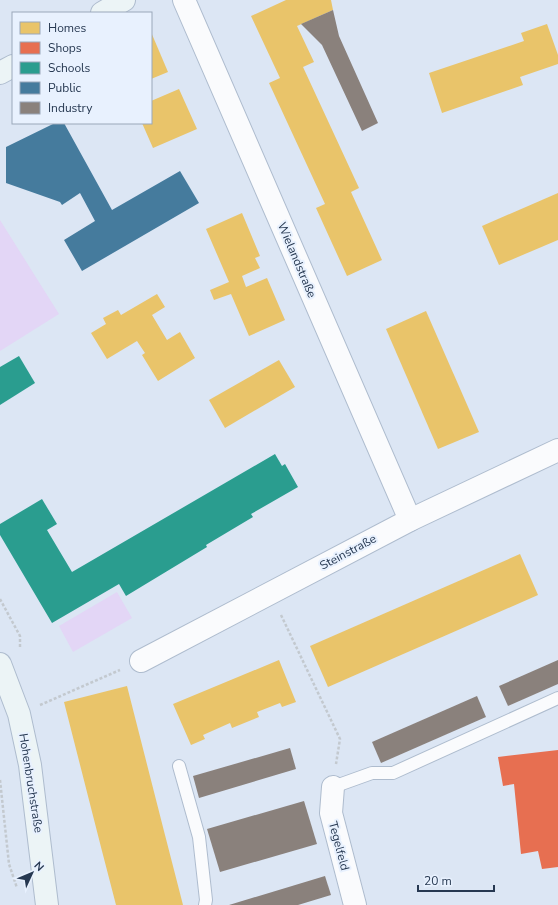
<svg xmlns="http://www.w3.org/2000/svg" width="558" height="905" font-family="'Nunito Sans',sans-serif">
<rect width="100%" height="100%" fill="#dce6f4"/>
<g fill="#e3d6f6">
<polygon points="0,220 59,314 0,351"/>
<polygon points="117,592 132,618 73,652 59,626"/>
</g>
<g fill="#e9c46a">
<polygon points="286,0 331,0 333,10 297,26 314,62 303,67 359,188 351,192 382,260 347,276 316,208 325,204 269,83 280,78 251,16"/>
<polygon points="547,24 558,55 558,64 520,77 523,85 442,113 429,73 524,41 521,33"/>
<polygon points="151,32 168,72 151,79"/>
<polygon points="179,89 197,129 153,148 142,123 151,123 151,101"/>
<polygon points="558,193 558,240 499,265 482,226"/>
<polygon points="242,213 260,256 255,258 260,268 242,276 246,287 267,278 285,320 249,336 231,294 214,300 210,290 229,282 206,229"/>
<polygon points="157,294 165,307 152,315 167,340 180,332 195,358 158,381 142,355 145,353 137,341 107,359 91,333 106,324 103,318 118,310 121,315"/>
<polygon points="426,311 479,432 438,449 386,329"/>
<polygon points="279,360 295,387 225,428 209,400"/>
<polygon points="520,554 538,595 328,687 310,646"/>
<polygon points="279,660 296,702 282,707 280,703 257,712 259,717 232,728 230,723 203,735 205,739 191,745 173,704"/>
<polygon points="127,686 165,835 183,905 116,905 102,851 64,702"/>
</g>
<polygon fill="#e76f51" points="558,750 558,867 542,869 538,851 521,854 514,784 503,786 498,757"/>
<g fill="#2a9d8f">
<polygon points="19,356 35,383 0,405 0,367"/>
<polygon points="275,454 282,466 285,464 298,487 251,514 253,517 206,545 207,547 126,596 119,584 52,623 0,535 0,524 42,499 57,524 47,530 72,572"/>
</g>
<polygon fill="#457b9d" points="55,123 64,123 112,210 180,171 199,203 82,271 64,240 95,221 80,193 62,205 60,202 6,183 6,147"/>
<g fill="#8a817c">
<polygon points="333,10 339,36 378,123 362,131 322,45 301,24"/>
<polygon points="558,660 558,684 508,706 499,686"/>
<polygon points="477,696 486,717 381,763 372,742"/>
<polygon points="290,748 296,769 199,798 193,776"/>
<polygon points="304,801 317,844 220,872 207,829"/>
<polygon points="325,876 331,895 298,905 229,905"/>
</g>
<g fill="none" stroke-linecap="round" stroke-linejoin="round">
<defs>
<g id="lane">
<polyline points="179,766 199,837 206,900 205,905"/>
<polyline points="333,787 372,773 393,773 558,698"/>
</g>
<g id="street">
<polyline points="184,0 410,520"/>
<polyline points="141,661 410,520 558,450"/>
<polyline points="333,787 331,813 355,905"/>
</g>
<g id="secondary">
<polyline points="102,13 124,0"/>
<polyline points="0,73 13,66"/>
<polyline points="0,664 19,714 30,765 47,905"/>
</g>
</defs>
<use href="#lane" stroke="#aebcce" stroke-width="14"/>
<use href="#street" stroke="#aebcce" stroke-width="24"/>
<use href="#secondary" stroke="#aebcce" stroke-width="24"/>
<g stroke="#c3c9cf" stroke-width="2.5" stroke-dasharray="3 2" stroke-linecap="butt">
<polyline points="0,599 20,636 20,649"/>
<polyline points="281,615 340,739 336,764"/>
<polyline points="40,705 120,670"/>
<polyline points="0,780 9,864 17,888"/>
</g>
<use href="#lane" stroke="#fafbfd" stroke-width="12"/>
<use href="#street" stroke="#fafbfd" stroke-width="22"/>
<use href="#secondary" stroke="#ecf4f6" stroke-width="22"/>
</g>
<g text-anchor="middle" stroke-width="4" stroke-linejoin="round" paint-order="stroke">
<g font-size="12" fill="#263851" stroke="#e8f1fe">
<text transform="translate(297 260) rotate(67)" y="4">Wielandstraße</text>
<text transform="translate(348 552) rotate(-28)" y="4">Steinstraße</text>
<text transform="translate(31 783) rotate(81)" y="4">Hohenbruchstraße</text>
<text transform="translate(339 846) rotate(75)" y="4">Tegelfeld</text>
</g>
</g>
<rect x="12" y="12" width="140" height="112" fill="#e8f1fe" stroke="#9aa7b9"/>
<rect x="20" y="22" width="20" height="12" fill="#e9c46a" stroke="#9aa7b9"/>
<text x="48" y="32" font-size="12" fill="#263851">Homes</text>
<rect x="20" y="42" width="20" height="12" fill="#e76f51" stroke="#9aa7b9"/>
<text x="48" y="52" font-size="12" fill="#263851">Shops</text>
<rect x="20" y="62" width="20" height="12" fill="#2a9d8f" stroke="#9aa7b9"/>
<text x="48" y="72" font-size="12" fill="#263851">Schools</text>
<rect x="20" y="82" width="20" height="12" fill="#457b9d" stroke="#9aa7b9"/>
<text x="48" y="92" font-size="12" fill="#263851">Public</text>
<rect x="20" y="102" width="20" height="12" fill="#8a817c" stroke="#9aa7b9"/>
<text x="48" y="112" font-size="12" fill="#263851">Industry</text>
<g transform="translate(32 873) rotate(46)" stroke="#e8f1fe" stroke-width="3" paint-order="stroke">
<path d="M0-3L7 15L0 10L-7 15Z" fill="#263851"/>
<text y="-6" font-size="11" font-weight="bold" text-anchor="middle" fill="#263851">N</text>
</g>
<path d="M418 885v6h76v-6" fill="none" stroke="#263851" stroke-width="2"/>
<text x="424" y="885" font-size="12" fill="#263851" stroke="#e8f1fe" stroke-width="3" paint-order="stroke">20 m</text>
</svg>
